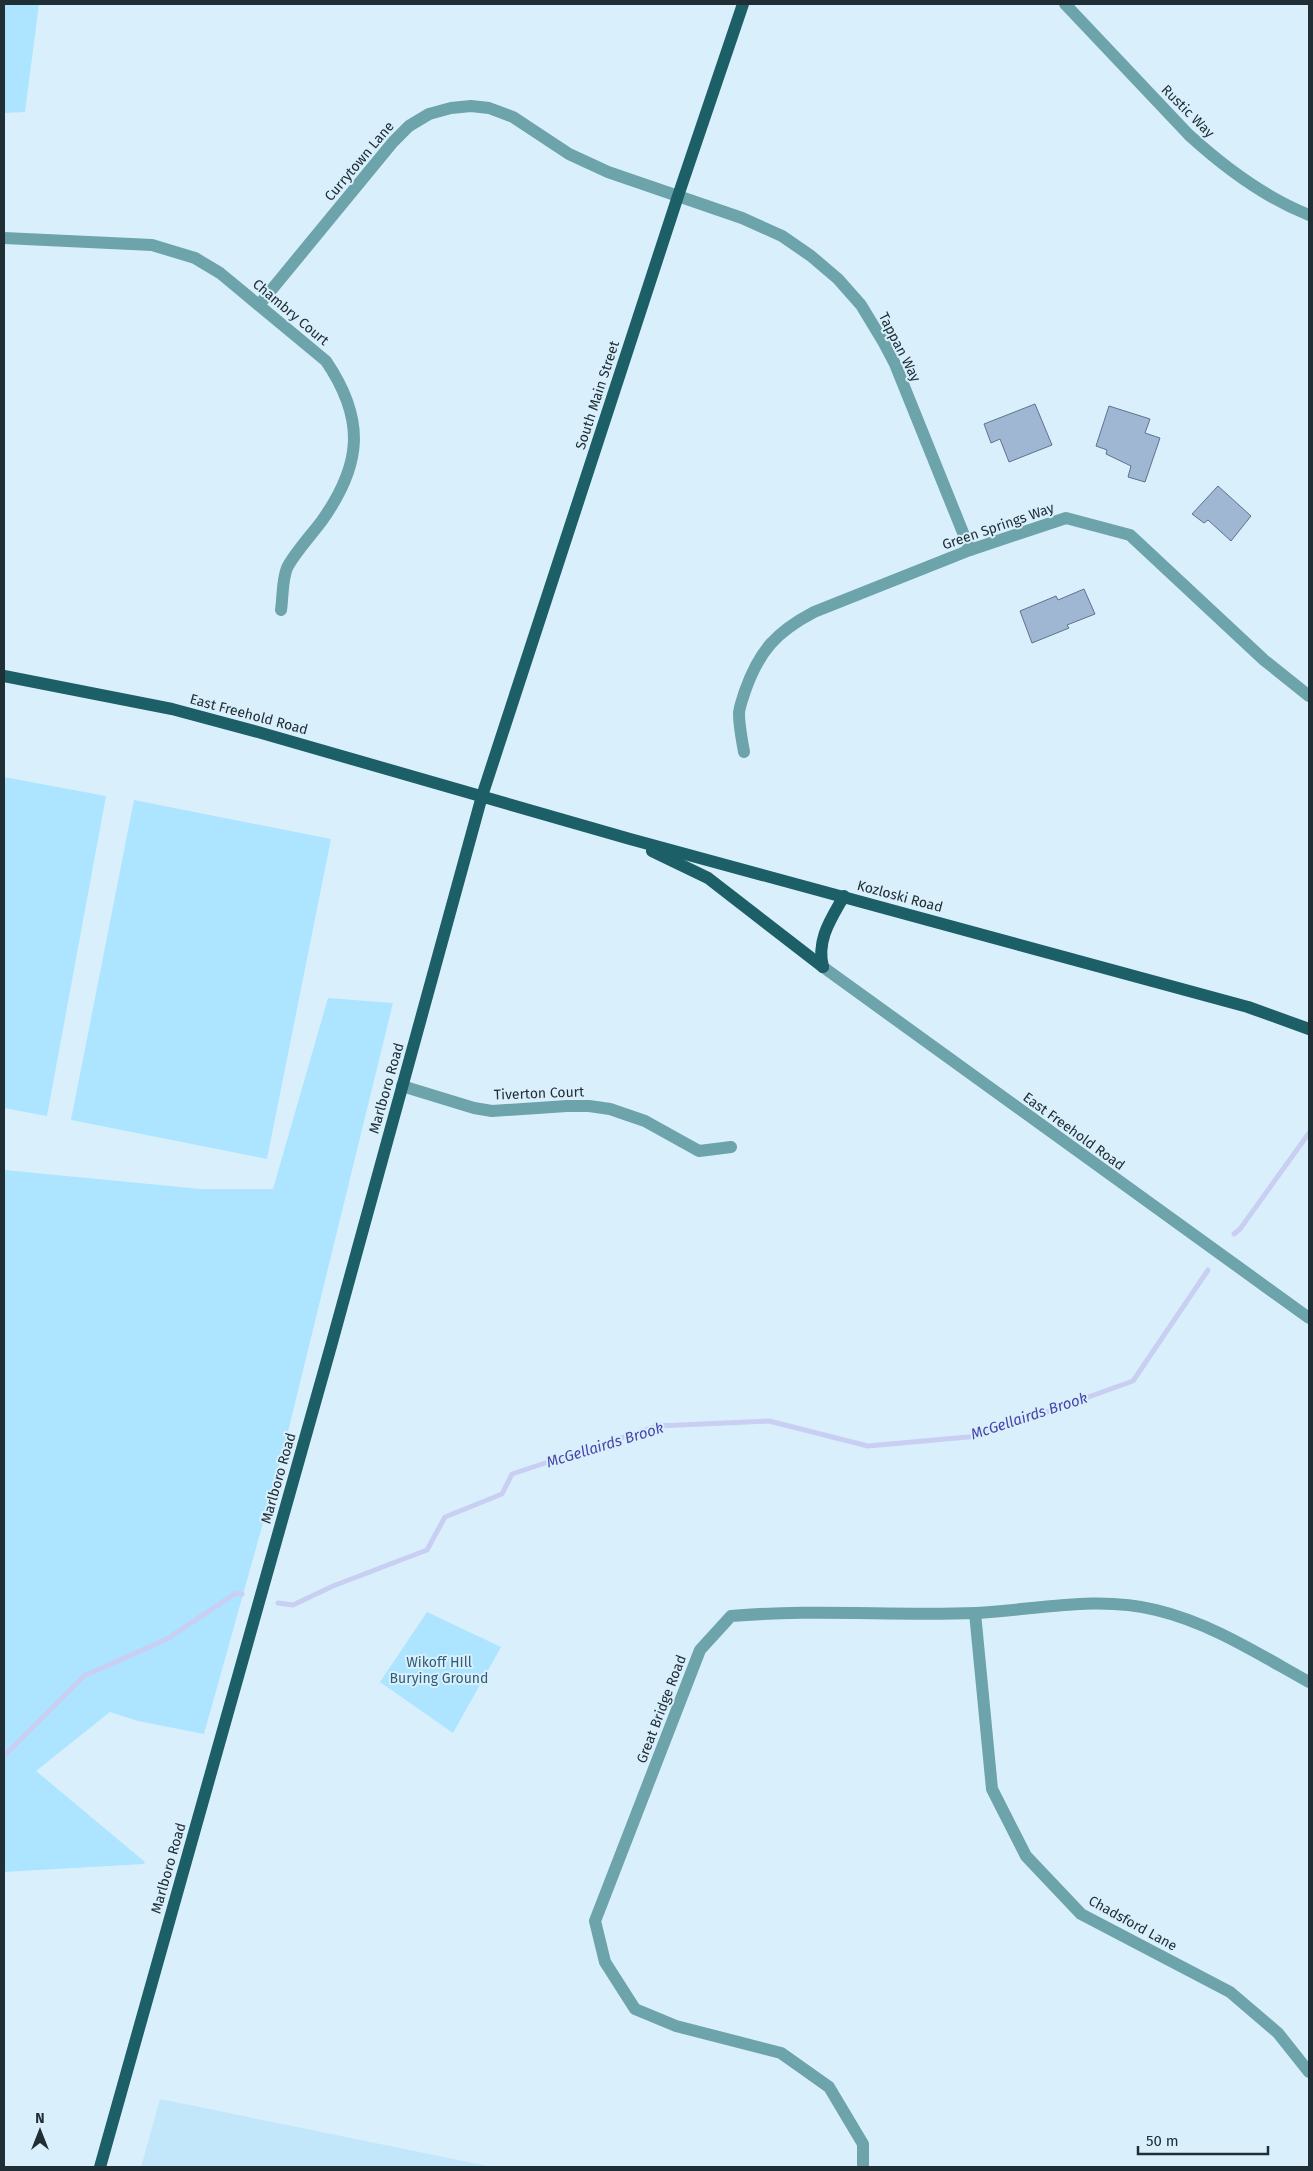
<svg xmlns="http://www.w3.org/2000/svg" width="1313" height="2171" font-family="'Fira Sans',sans-serif">
<rect width="100%" height="100%" fill="#d9f0fc"/>
<polygon fill="#c2e7fa" points="160,2099 493,2167 141,2167"/>
<g fill="#ade4ff">
<polygon points="4,4 39,4 25,112 4,113"/>
<polygon points="4,777 106,796 47,1116 4,1108"/>
<polygon points="134,800 331,839 267,1159 71,1120"/>
<polygon points="328,998 393,1003 284,1448 204,1734 138,1721 110,1712 36,1771 145,1862 144,1864 4,1872 4,1170 201,1189 273,1189"/>
<polygon points="427,1612 501,1647 453,1733 380,1682"/>
</g>
<g fill="none" stroke-linecap="round" stroke-linejoin="round">
<g stroke="#c9cef3" stroke-width="5">
<polyline points="1234,1234 1240,1229 1309,1133"/>
<polyline points="278,1603 293,1605 333,1586 427,1550 445,1517 502,1494 512,1474 657,1426 769,1421 868,1446 979,1436 1133,1381 1208,1270"/>
<polyline points="4,1756 84,1676 167,1639 236,1593 242,1594"/>
</g>
</g>
<g fill="#a0b7d4" stroke="#5d728c">
<polygon points="1035,404 1052,445 1009,462 1000,439 991,443 984,424"/>
<polygon points="1109,406 1150,419 1145,433 1160,438 1145,482 1128,477 1131,466 1106,454 1107,450 1096,446"/>
<polygon points="1218,486 1251,516 1231,541 1208,520 1204,523 1192,514"/>
<polygon points="1084,589 1095,614 1067,625 1069,628 1032,643 1020,611 1056,596 1058,600"/>
</g>
<g fill="none" stroke-linecap="round" stroke-linejoin="round">
<g stroke="#6da3aa" stroke-width="12">
<path d="M1065,4L1189,135C1223,166 1266,198 1309,215"/>
<path d="M4,238L152,245L195,258L220,273L326,361C366,420 362,465 321,522C312,534 293,555 287,568C282,580 283,597 281,610"/>
<polyline points="259,305 393,142 409,126 429,114 451,108 471,106 489,108 513,117 569,154 608,172 742,218 782,236 811,256 838,279 861,305 884,343 895,364 970,550"/>
<path d="M744,752C742,740 739,726 739,714C739,707 743,698 745,691C759,651 776,632 814,612L970,550L1066,518L1130,535L1264,660L1309,696"/>
<polyline points="823,967 1309,1318"/>
<polyline points="402,1086 474,1108 492,1111 567,1106 589,1106 610,1109 645,1121 699,1151 731,1147"/>
<polyline points="975,1613 992,1789 1026,1856 1081,1914 1230,1992 1278,2033 1309,2072"/>
<path d="M863,2167V2144L829,2087L781,2053L676,2026L635,2009L605,1962L595,1921L700,1650L731,1616C812,1609 894,1616 976,1613C1035,1610 1097,1595 1156,1610C1211,1623 1260,1655 1309,1682"/>
</g>
<g stroke="#1c5f66" stroke-width="12">
<polyline points="4,676 172,709 258,732 630,839 1248,1007 1309,1029"/>
<polyline points="652,851 708,878 823,967"/>
<path d="M823,967C816,940 831,919 844,896"/>
<polyline points="100,2167 331,1346 482,796 678,196 743,4"/>
</g>
</g>
<g text-anchor="middle" stroke-width="4" stroke-linejoin="round" paint-order="stroke">
<g font-size="14" fill="#202e36" stroke="#d9f0fc">
<text transform="translate(1188 111) rotate(45)" y="5">Rustic Way</text>
<text transform="translate(359 161) rotate(-50)" y="5">Currytown Lane</text>
<text transform="translate(291 312) rotate(40)" y="5">Chambry Court</text>
<text transform="translate(900 347) rotate(63)" y="5">Tappan Way</text>
<text transform="translate(597 395) rotate(-72)" y="5">South Main Street</text>
<text transform="translate(998 526) rotate(-19)" y="5">Green Springs Way</text>
<text transform="translate(249 714) rotate(15)" y="5">East Freehold Road</text>
<text transform="translate(900 896) rotate(15)" y="5">Kozloski Road</text>
<text transform="translate(386 1088) rotate(-74)" y="5">Marlboro Road</text>
<text transform="translate(539 1093) rotate(-2)" y="5">Tiverton Court</text>
<text transform="translate(1074 1131) rotate(36)" y="5">East Freehold Road</text>
<text transform="translate(278 1478) rotate(-74)" y="5">Marlboro Road</text>
<text transform="translate(661 1709) rotate(-69)" y="5">Great Bridge Road</text>
<text transform="translate(168 1868) rotate(-74)" y="5">Marlboro Road</text>
<text transform="translate(1133 1923) rotate(29)" y="5">Chadsford Lane</text>
</g>
<g font-size="14" fill="#2e5e75" stroke="#d9f0fc">
<text x="439" y="1667">Wikoff HIll<tspan x="439" dy="16">Burying Ground</tspan></text>
</g>
<g font-size="15" font-style="italic" fill="#4845ac" stroke="#d9f0fc">
<text transform="translate(1029 1416) rotate(-18)" y="5">McGellairds Brook</text>
<text transform="translate(605 1445) rotate(-17)" y="5">McGellairds Brook</text>
</g>
</g>
<rect width="1313" height="2171" fill="none" stroke="#202e36" stroke-width="10"/>
<g transform="translate(40 2131)" stroke="#d9f0fc" stroke-width="4" paint-order="stroke">
<path d="M0-4L9 19L0 12L-9 19Z" fill="#202e36"/>
<text y="-8" font-size="14" font-weight="bold" text-anchor="middle" fill="#202e36">N</text>
</g>
<path d="M1138 2146v8h130v-8" fill="none" stroke="#202e36" stroke-width="2.5"/>
<text x="1146" y="2146" font-size="15" fill="#202e36" stroke="#d9f0fc" stroke-width="4" paint-order="stroke">50 m</text>
</svg>
